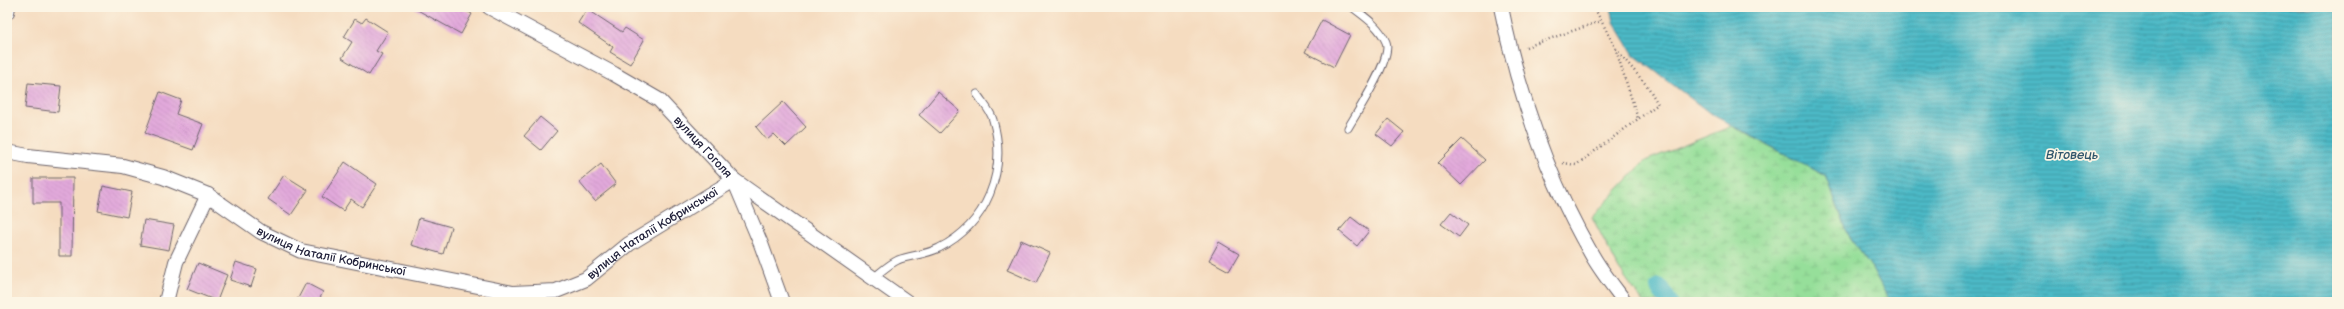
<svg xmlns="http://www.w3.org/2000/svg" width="2344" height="309" font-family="'Balsamiq Sans',sans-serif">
<defs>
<pattern id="wetland-marsh" width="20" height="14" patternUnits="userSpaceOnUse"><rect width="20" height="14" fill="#96df9a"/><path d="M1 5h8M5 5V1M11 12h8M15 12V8" fill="none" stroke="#81bf86"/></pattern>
<pattern id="water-rules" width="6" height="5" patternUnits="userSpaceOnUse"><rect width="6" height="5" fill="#4cb9c6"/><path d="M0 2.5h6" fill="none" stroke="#3f96a2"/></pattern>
<pattern id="building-back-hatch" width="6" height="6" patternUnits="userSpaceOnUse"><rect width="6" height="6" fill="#e2a9db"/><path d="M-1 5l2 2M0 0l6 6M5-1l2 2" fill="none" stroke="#c291bd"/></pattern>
</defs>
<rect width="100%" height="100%" fill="#fcf5e5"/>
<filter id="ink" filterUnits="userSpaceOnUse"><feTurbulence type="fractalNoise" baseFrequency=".025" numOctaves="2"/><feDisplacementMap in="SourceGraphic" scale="8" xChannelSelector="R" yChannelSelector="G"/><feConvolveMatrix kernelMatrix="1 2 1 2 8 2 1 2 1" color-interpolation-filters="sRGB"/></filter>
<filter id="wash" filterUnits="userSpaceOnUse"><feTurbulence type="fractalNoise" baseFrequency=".012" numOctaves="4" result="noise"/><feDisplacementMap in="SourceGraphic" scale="16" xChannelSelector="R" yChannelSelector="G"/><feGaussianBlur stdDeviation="0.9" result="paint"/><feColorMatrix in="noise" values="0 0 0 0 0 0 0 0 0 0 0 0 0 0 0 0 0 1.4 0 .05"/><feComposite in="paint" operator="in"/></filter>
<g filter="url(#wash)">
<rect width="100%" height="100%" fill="#f5dcc0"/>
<polygon fill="url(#wetland-marsh)" stroke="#5c806a" points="1732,126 1826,176 1848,234 1872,268 1890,302 1643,302 1619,269 1592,217 1645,161"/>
<polygon fill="url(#water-rules)" stroke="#376e80" points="1611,7 2337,7 2337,302 1890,302 1872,268 1848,234 1826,176 1711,114 1634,55 1614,22"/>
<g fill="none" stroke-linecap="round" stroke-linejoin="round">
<polyline stroke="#4cb9c6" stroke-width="18" points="1659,287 1669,302"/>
</g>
<g id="blocks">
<g fill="url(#building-back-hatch)">
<polygon points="412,7 460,7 472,14 461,34"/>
<polygon points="587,9 622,32 625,28 644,40 630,64 610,52 613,47 578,23"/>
<polygon points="366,18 388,32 376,51 382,54 369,75 342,58 352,42 344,37 355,19 362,23"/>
<polygon points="1322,20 1350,35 1334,67 1305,52"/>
<polygon points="28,83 61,86 58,112 25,108"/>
<polygon points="160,92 181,100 176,114 203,124 193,150 145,133"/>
<polygon points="938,92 960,111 940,133 919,115"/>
<polygon points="783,102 806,127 786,146 774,134 767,140 756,127"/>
<polygon points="540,117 557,131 541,150 524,136"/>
<polygon points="1388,119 1404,132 1392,146 1376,134"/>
<polygon points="1462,139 1485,160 1461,185 1438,163"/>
<polygon points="345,162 377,184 362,207 351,199 343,211 322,197"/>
<polygon points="601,164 616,184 595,201 579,182"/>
<polygon points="284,175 308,190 291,215 268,199"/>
<polygon points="33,178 73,178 72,256 59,256 59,203 33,203"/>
<polygon points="103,186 132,192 127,217 98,211"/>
<polygon points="1451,212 1468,225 1459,237 1441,224"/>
<polygon points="1351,217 1369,231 1357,246 1339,231"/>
<polygon points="419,218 451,227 443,254 411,245"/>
<polygon points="144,220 174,225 169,250 140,245"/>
<polygon points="1021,240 1050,253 1036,283 1007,270"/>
<polygon points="1219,242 1239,254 1229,271 1209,260"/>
<polygon points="236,262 257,269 251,287 230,280"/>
<polygon points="198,263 227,275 217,301 187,289"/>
<polygon points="306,283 323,292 318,302 296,302"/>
</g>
</g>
</g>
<g filter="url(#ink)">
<use href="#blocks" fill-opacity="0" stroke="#6c636a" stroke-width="1"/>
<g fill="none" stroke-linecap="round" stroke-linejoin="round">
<defs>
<g id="lane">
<path d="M1348,128C1357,112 1393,58 1386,42C1379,26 1365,17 1352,7"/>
<path d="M873,278C881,272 889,264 898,260C911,255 926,255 939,248C987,224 1008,171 993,120C991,111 982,102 977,94"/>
</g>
<g id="street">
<path id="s1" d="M489,7L614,74L659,100L734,180L907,302"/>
<path d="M1501,7C1518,92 1548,179 1592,255C1601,271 1614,287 1625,302"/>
<polyline points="7,12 8,7"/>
<path id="s2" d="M7,152L28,156L123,166L163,177L208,195L261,232L301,251L513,293L556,291L586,279L629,244L734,180L761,244L782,302"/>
<polyline points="166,302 176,262 208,195"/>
</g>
</defs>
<use href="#lane" stroke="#6c636a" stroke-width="9"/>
<use href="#street" stroke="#6c636a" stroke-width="16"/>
<g stroke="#6c636a" stroke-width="2.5" stroke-dasharray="1 3" stroke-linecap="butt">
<polyline points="1526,47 1601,21"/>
<polyline points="1616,49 1648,87 1658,104 1638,119"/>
<polyline points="1563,163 1576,165 1638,119 1615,47 1594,7"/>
</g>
<use href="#lane" stroke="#fff" stroke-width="7"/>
<use href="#street" stroke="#fff" stroke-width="14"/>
</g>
</g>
<g text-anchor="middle" stroke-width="3.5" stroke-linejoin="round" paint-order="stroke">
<g font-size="12" fill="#22223b" stroke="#fcf5e5">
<text dy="4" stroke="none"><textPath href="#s1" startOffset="258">вулиця Гоголя</textPath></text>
<text dy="4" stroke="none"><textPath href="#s2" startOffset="688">вулиця Наталії Кобринської</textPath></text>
<text dy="4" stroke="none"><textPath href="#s2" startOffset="345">вулиця Наталії Кобринської</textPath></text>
</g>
<g font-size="13" font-style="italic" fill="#31576c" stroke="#fcf5e5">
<text x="2072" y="159">Вітовець</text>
</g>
</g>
<rect width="2344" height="309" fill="none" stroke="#fcf5e5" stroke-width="24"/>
</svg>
